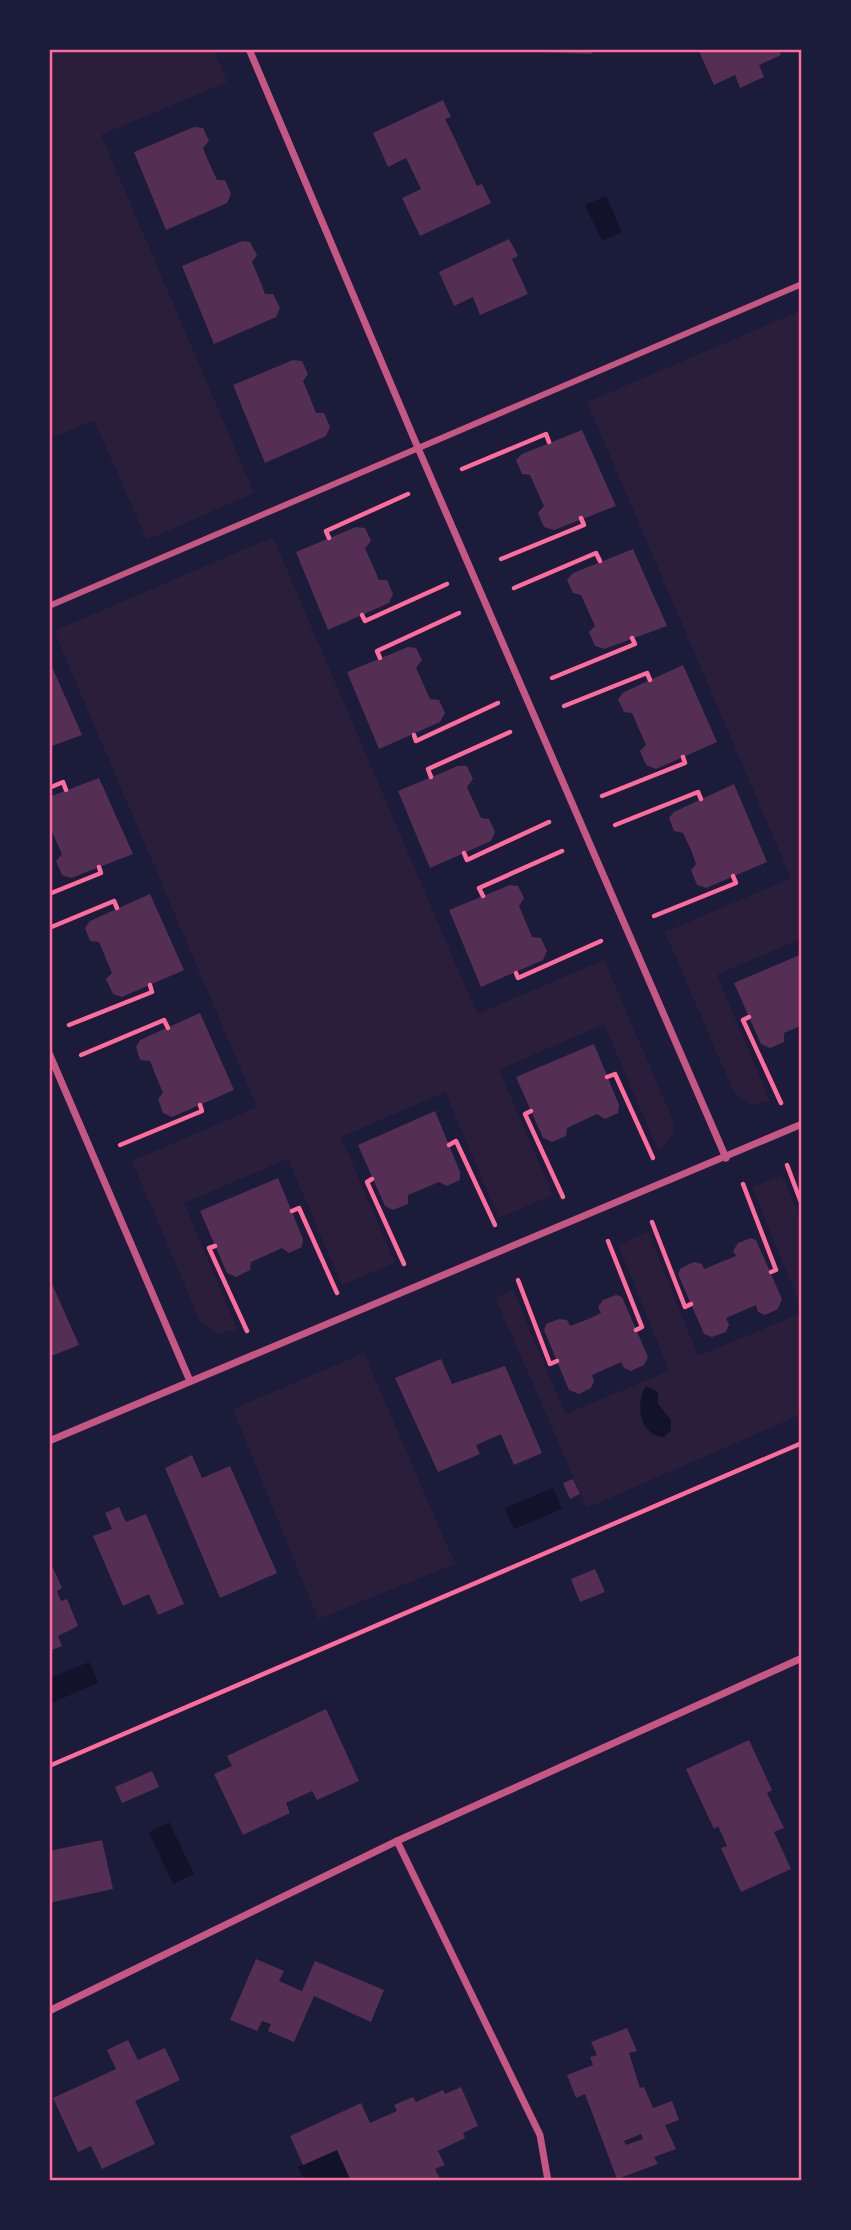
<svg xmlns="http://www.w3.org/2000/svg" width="851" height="2230" font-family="Manrope,sans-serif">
<rect width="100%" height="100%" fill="#1b1b3a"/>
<g fill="#2a1e3b">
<polygon points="49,49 213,49 227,82 101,135 254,493 147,540 94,420 49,439"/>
<polygon points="802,310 802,938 717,975 770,1101 752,1105 734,1093 665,932 791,878 587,402"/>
<polygon points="273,537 477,1014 604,960 673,1120 674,1131 664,1148 658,1150 604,1024 499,1070 553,1195 499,1218 445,1092 341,1137 395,1263 342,1285 288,1159 184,1203 237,1329 218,1334 200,1321 132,1161 257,1107 54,631"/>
<polygon points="782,1175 802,1224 802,1309 752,1187"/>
<polygon points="648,1232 698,1356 802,1313 802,1414 587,1508 495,1297 513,1290 565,1414 669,1371 618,1245"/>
<polygon points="364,1353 455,1564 318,1619 233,1409"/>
</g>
<g fill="#12122b">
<polygon points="606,196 622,232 602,241 585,205"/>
<path d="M646,1386L658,1392V1404L671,1420V1430L664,1437C639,1436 635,1403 646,1386Z"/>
<polygon points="553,1488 562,1509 514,1529 505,1508"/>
<polygon points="89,1662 98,1683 51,1703 49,1679"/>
<polygon points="169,1822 194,1874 173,1884 149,1832"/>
<polygon points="337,2150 351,2181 305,2181 298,2167"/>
</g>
<g fill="#542f53" fill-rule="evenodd">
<polygon points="519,49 592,49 592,54 519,51"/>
<polygon points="698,49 779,49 781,55 759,65 764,77 740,88 735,75 714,85"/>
<polygon points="443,100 451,117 445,119 454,137 477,186 482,184 491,203 420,236 402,198 421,189 406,158 388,167 373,133"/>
<polygon points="194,127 203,128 209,141 203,148 207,158 217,180 225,180 231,194 227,203 166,230 134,152"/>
<polygon points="509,239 518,256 512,259 528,294 480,315 473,297 454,306 439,272"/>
<polygon points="242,241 250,242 257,255 252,262 262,286 265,294 273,294 280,308 276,317 214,344 182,266"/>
<polygon points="293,360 302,361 308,374 303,381 310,398 316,413 324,413 330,427 326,436 265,463 233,385"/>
<polygon points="582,430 616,506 554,530 544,527 538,513 544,506 530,475 522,474 516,460 522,454"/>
<polygon points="356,527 365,528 371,541 365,548 379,580 387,580 393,594 389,603 328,630 296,552"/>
<polygon points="633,549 667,626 604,649 595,646 589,632 595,626 581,595 573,593 567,580 573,573"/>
<polygon points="408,647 416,648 422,660 416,668 430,699 439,700 445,713 440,722 379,749 347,672"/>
<polygon points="49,660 82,735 49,747"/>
<polygon points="683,665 717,742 656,769 646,765 640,751 646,745 632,713 624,712 618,699 624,692"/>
<polygon points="458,766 467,766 473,779 467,787 481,818 489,819 495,832 491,841 430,868 398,791"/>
<polygon points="99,778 133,854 71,878 62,875 56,861 62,854 49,825 49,797"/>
<polygon points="734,784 767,862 706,888 697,885 691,870 696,864 691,850 683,833 674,831 669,818 674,812"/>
<polygon points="510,885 518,886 524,898 519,906 532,937 541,938 547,951 543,960 481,987 449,910"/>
<polygon points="150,894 184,970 122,997 113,994 106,979 112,973 99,942 90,941 85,928 90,921"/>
<polygon points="802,954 802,1025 784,1033 784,1042 770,1048 761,1044 734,983"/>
<polygon points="200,1013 234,1090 172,1117 163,1113 158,1099 163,1093 150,1061 140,1060 136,1047 140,1040"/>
<polygon points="594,1044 619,1105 618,1113 605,1119 597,1114 567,1128 566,1136 552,1142 543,1138 516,1077"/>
<polygon points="435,1111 460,1172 460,1180 447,1186 439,1182 408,1195 408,1204 393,1210 385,1206 358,1145"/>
<polygon points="278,1178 303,1239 302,1247 289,1253 282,1248 251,1262 250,1270 236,1277 227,1273 200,1211"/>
<polygon points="751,1238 756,1240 782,1299 778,1309 765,1315 758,1312 756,1305 726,1318 729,1325 726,1332 712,1337 704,1334 678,1274 681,1268 694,1262 702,1264 704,1269 736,1256 733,1251 738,1243"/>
<polygon points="49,1277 79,1345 49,1357"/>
<polygon points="616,1295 622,1297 648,1357 644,1365 631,1371 624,1368 621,1362 592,1375 594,1381 591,1388 579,1394 569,1390 544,1330 546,1324 559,1319 567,1320 570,1326 586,1320 601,1313 598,1307 603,1300"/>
<polygon points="441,1359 452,1384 505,1366 542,1453 514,1465 501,1434 476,1445 480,1454 438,1472 395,1378"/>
<polygon points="192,1455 202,1478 230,1466 277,1573 220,1598 165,1468"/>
<polygon points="573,1479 580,1494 570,1499 563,1483"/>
<polygon points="119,1507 126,1522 146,1514 184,1604 158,1615 149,1594 123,1606 93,1536 112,1529 105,1513"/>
<polygon points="49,1559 62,1588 57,1591 61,1601 67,1599 78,1626 58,1636 62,1646 49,1651"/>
<polygon points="595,1569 605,1592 580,1602 571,1579"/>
<polygon points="326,1709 359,1781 317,1800 312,1791 286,1803 290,1813 243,1835 214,1774 232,1766 227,1756"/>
<polygon points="749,1740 772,1790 767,1793 784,1828 774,1832 791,1869 741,1892 721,1848 727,1846 718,1826 714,1829 686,1769"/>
<polygon points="152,1771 159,1787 122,1803 115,1787"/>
<polygon points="102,1840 113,1889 49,1903 49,1851"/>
<polygon points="256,1959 284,1971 279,1981 302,1991 315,1961 384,1990 371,2022 314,1996 294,2042 268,2031 271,2024 262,2021 257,2031 230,2020"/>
<path d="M627,2028L637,2051L629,2053L640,2088L644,2087L653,2108L672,2101L679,2120L665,2125L676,2149L654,2157L658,2164L617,2179L585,2094L576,2098L567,2075L593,2065L590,2057L597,2055L591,2042ZM641,2134L643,2139L626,2145L624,2141Z"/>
<polygon points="128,2040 138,2060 165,2048 180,2080 135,2101 155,2144 102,2169 91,2146 78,2152 53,2098 116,2069 107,2050"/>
<polygon points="461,2087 478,2126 463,2133 465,2138 438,2151 445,2165 435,2169 441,2181 351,2181 337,2150 303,2165 290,2136 361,2103 370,2123 397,2111 394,2105 413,2097 416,2102 443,2090 445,2094"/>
</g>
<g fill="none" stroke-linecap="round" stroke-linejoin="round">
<g stroke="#ff6b9d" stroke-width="4.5">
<polyline points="462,469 546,434 549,442"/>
<polyline points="329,538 326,531 408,494"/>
<polyline points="501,559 584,525 581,518"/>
<polyline points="514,588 596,553 600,561"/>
<polyline points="362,615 365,621 447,584"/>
<polyline points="380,658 377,651 459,613"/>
<polyline points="552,678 635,644 632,638"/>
<polyline points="564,706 647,673 650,680"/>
<polyline points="414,735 416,741 498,703"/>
<polyline points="49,750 49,754"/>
<polyline points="431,777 428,769 510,732"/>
<polyline points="49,788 63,782 66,790"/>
<polyline points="602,796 685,763 683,757"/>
<polyline points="615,825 698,792 701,799"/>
<polyline points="464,853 467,860 549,822"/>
<polyline points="49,894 101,873 99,867"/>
<polyline points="483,896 479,888 562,851"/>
<polyline points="654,916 736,883 733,876"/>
<polyline points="49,928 114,901 117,908"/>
<polyline points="516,973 518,978 601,941"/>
<polyline points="749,1017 743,1020 781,1103"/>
<polyline points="69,1025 152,992 150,985"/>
<polyline points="81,1055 164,1020 168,1028"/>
<polyline points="607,1077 615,1074 653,1158"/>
<polyline points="531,1111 525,1114 563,1197"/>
<polyline points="120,1145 202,1111 200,1105"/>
<polyline points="449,1145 456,1141 495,1225"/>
<polyline points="787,1165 802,1205"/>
<polyline points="372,1179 367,1182 404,1264"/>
<polyline points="743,1184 776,1270 771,1272"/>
<polyline points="292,1211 299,1208 337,1293"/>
<polyline points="652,1222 685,1307 691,1304"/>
<polyline points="608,1241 642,1327 636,1330"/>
<polyline points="215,1246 209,1248 247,1331"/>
<polyline points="518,1280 550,1364 557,1361"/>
<polyline points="49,1766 802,1443"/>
</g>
<polyline stroke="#c65784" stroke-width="6" points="49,606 802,284"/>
<g stroke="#c65784" stroke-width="7">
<polyline points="249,49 418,448 726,1158"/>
<polyline points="49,1053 190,1381"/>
<polyline points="49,1441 802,1124"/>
<polyline points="397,1841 540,2135 548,2181"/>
<polyline points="49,2011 397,1841 802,1658"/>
</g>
</g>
<rect width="851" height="2230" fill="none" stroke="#1b1b3a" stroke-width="102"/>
<rect x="51" y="51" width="749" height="2128" fill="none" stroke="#ff6b9d" stroke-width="2.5"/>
</svg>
